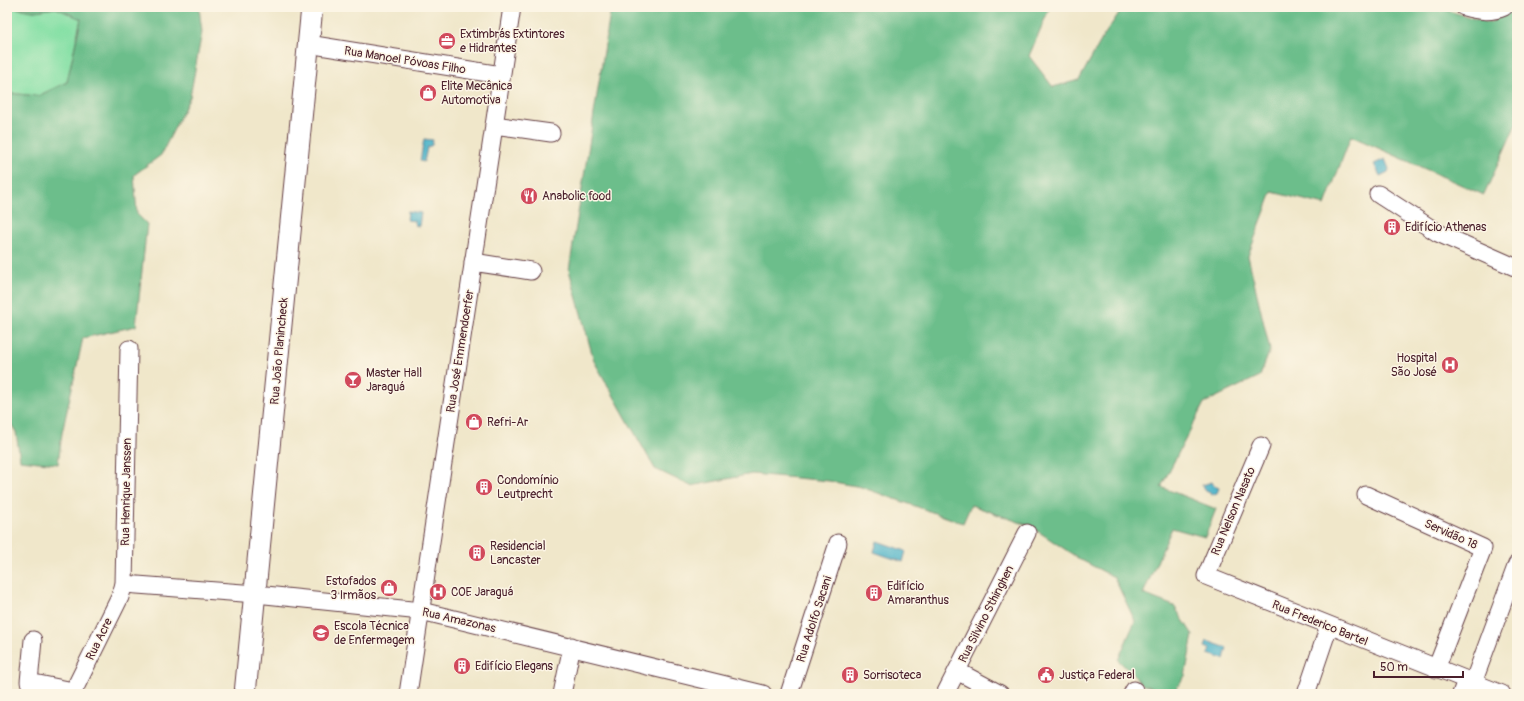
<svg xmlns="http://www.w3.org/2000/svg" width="1524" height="701" font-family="Pangolin,sans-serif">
<rect width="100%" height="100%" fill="#fcf5e5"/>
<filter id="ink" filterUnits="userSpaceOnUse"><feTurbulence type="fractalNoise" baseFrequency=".025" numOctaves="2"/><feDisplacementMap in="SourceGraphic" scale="8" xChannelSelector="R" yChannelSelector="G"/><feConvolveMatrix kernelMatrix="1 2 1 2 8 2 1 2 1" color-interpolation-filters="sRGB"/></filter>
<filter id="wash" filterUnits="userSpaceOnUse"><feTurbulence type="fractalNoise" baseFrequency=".012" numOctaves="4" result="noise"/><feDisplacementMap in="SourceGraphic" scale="16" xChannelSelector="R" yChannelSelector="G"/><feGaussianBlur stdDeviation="0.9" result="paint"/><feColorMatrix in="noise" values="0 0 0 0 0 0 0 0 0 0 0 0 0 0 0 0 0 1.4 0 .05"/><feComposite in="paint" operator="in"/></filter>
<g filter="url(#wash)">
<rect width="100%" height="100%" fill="#f0e7ca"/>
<polygon fill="#86e0a6" stroke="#688068" points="7,7 34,11 56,8 81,18 67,82 38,96 7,93"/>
<g fill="#6cbe8b" stroke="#5b6e5b">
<polygon points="9,7 199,7 202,32 190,97 161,155 134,175 137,214 147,224 136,326 83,338 62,433 58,464 20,460 16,432 7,418 7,93 38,96 67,82 81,19 56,8 34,11"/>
<polygon points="611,7 1050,7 1029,56 1053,87 1079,80 1103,37 1123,7 1436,7 1489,23 1517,8 1517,122 1484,195 1351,136 1325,205 1272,192 1248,256 1270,350 1260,376 1204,403 1161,487 1216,509 1205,537 1172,528 1143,594 1174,606 1193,635 1185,676 1172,694 1143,685 1118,660 1135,621 1114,577 1081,560 1030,526 971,505 963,523 861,487 829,481 752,474 691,486 655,469 594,361 569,270"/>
</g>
<g fill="#4bb3c9" stroke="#4a697a">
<polygon points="424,139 433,140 432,145 427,148 424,162 420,161"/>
<polygon points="1385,159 1389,169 1388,172 1380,176 1374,164"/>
<polygon points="408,211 421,213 419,226 415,225 415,221 407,220"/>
<polygon points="1212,482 1214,486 1219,488 1217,493 1211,495 1210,493 1204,490 1202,485"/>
<polygon points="877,541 906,551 903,562 874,552"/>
<polygon points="1207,641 1227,648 1224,659 1208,654 1210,649 1205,647"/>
</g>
</g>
<g filter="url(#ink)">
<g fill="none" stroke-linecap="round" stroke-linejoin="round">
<defs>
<g id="minor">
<path d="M1464,7C1477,11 1491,13 1504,7"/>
<polyline points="308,44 501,75"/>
<polyline points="494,125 551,133"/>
<polyline points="1378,194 1438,233 1517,268"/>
<polyline points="473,262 531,271"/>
<polyline points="1261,446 1206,576 1502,694"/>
<polyline points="1366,495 1483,548 1436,669"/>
<polyline points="124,584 256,594 421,611 763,694"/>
<polyline points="33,640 29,682 73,691"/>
<polyline points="957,671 1000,694"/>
<polyline points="1473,683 1517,564"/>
<polyline points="72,694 120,597 124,584 129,349"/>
<polyline points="408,694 512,7"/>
<polyline points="562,694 572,646"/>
<polyline points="789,694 838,543"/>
<polyline points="945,694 1027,533"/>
<polyline points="1132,694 1134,690"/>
<polyline points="1306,694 1329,626"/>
<polyline points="1461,694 1466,680"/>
</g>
<polyline id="major" points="245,694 312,7"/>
</defs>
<use href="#minor" stroke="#633d43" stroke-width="19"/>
<use href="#major" stroke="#633d43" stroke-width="23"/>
<use href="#minor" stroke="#fff" stroke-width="17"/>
<use href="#major" stroke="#fff" stroke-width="21"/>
</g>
</g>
<defs>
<symbol id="office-disc" viewBox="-11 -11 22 22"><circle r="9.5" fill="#d1495b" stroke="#fcf5e5"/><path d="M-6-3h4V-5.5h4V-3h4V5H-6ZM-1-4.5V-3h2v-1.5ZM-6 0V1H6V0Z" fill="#fff"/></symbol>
<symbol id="shop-disc" viewBox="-11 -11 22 22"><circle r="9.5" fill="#d1495b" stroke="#fcf5e5"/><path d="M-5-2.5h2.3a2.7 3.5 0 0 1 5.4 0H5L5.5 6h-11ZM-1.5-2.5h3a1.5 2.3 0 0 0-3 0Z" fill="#fff"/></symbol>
<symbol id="restaurant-disc" viewBox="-11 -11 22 22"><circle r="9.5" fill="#d1495b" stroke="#fcf5e5"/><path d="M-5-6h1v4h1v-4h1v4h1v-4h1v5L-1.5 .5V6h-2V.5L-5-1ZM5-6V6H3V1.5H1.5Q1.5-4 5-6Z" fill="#fff"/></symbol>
<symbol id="building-disc" viewBox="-11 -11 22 22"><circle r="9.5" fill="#d1495b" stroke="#fcf5e5"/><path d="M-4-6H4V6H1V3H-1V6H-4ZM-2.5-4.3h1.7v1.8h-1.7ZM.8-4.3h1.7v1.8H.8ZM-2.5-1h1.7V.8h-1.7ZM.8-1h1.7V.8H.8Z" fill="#fff"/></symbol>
<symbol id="hospital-disc" viewBox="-11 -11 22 22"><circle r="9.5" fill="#d1495b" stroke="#fcf5e5"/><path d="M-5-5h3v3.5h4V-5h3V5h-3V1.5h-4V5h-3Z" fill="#fff"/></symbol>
<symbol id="bar-disc" viewBox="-11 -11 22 22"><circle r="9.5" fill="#d1495b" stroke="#fcf5e5"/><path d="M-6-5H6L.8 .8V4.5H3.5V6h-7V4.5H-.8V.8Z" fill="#fff"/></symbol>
<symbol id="university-disc" viewBox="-11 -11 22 22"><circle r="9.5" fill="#d1495b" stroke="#fcf5e5"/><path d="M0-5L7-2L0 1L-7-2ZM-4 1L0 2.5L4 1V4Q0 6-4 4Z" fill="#fff"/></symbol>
<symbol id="civic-disc" viewBox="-11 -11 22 22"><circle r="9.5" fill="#d1495b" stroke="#fcf5e5"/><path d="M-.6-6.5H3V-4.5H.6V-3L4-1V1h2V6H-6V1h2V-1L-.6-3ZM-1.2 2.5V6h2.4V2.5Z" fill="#fff"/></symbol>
</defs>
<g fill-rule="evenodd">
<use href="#office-disc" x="437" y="31" width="20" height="20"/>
<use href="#shop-disc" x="418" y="83" width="20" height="20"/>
<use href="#restaurant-disc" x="519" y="186" width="20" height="20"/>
<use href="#building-disc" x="1382" y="217" width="20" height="20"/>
<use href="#hospital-disc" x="1440" y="355" width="20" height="20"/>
<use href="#bar-disc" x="343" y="370" width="20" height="20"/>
<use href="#shop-disc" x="464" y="412" width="20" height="20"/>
<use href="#building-disc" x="474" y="477" width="20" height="20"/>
<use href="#building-disc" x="467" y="543" width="20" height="20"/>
<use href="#shop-disc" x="379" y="578" width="20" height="20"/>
<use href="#hospital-disc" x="428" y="582" width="20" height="20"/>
<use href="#building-disc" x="864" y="583" width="20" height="20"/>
<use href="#university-disc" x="311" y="623" width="20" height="20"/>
<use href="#building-disc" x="452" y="656" width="20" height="20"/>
<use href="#building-disc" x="840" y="665" width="20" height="20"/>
<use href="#civic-disc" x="1036" y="665" width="20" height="20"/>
</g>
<g text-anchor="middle" stroke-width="3" stroke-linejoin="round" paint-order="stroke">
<g font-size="12" fill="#4a1f2b" stroke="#fcf5e5" text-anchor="start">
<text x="460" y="38">Extimbrás Extintores<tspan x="460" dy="14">e Hidrantes</tspan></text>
<text x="441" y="90">Elite Mecânica<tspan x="441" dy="14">Automotiva</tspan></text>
<text x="542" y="200">Anabolic food</text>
<text x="1405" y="231">Edifício Athenas</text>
<text x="1437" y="362" text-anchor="end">Hospital<tspan x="1437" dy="14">São José</tspan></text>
<text x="366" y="377">Master Hall<tspan x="366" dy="14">Jaraguá</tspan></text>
<text x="487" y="426">Refri-Ar</text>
<text x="497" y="484">Condomínio<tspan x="497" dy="14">Leutprecht</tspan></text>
<text x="490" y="550">Residencial<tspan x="490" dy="14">Lancaster</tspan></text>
<text x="376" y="585" text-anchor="end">Estofados<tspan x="376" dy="14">3 Irmãos</tspan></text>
<text x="887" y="590">Edifício<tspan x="887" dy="14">Amaranthus</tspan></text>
<text x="451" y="596">COE Jaraguá</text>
<text x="334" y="630">Escola Técnica<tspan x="334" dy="14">de Enfermagem</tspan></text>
<text x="475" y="670">Edifício Elegans</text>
<text x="863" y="679">Sorrisoteca</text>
<text x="1059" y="679">Justiça Federal</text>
</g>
<g font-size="12" fill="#4a1f2b" stroke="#fcf5e5">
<text transform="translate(405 60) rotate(9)" y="4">Rua Manoel Póvoas Filho</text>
<text transform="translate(279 351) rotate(-85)" y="4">Rua João Planincheck</text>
<text transform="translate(460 351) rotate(-81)" y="4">Rua José Emmendoerfer</text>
<text transform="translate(126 492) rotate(-89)" y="4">Rua Henrique Janssen</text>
<text transform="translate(1233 511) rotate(-67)" y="4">Rua Nelson Nasato</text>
<text transform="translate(1451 534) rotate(24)" y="4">Servidão 18</text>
<text transform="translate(986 614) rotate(-63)" y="4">Rua Silvino Sthinghen</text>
<text transform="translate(814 619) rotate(-72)" y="4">Rua Adolfo Sacani</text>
<text transform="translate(459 620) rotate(13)" y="4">Rua Amazonas</text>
<text transform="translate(1320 623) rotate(22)" y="4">Rua Frederico Bartel</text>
<text transform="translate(99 639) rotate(-64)" y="4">Rua Acre</text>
</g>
</g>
<rect width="1524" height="701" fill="none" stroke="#fcf5e5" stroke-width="24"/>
<path d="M1374 671v6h89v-6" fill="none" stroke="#4a1f2b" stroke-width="2"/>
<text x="1380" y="671" font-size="12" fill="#4a1f2b" stroke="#fcf5e5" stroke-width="3" paint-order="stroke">50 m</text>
</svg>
